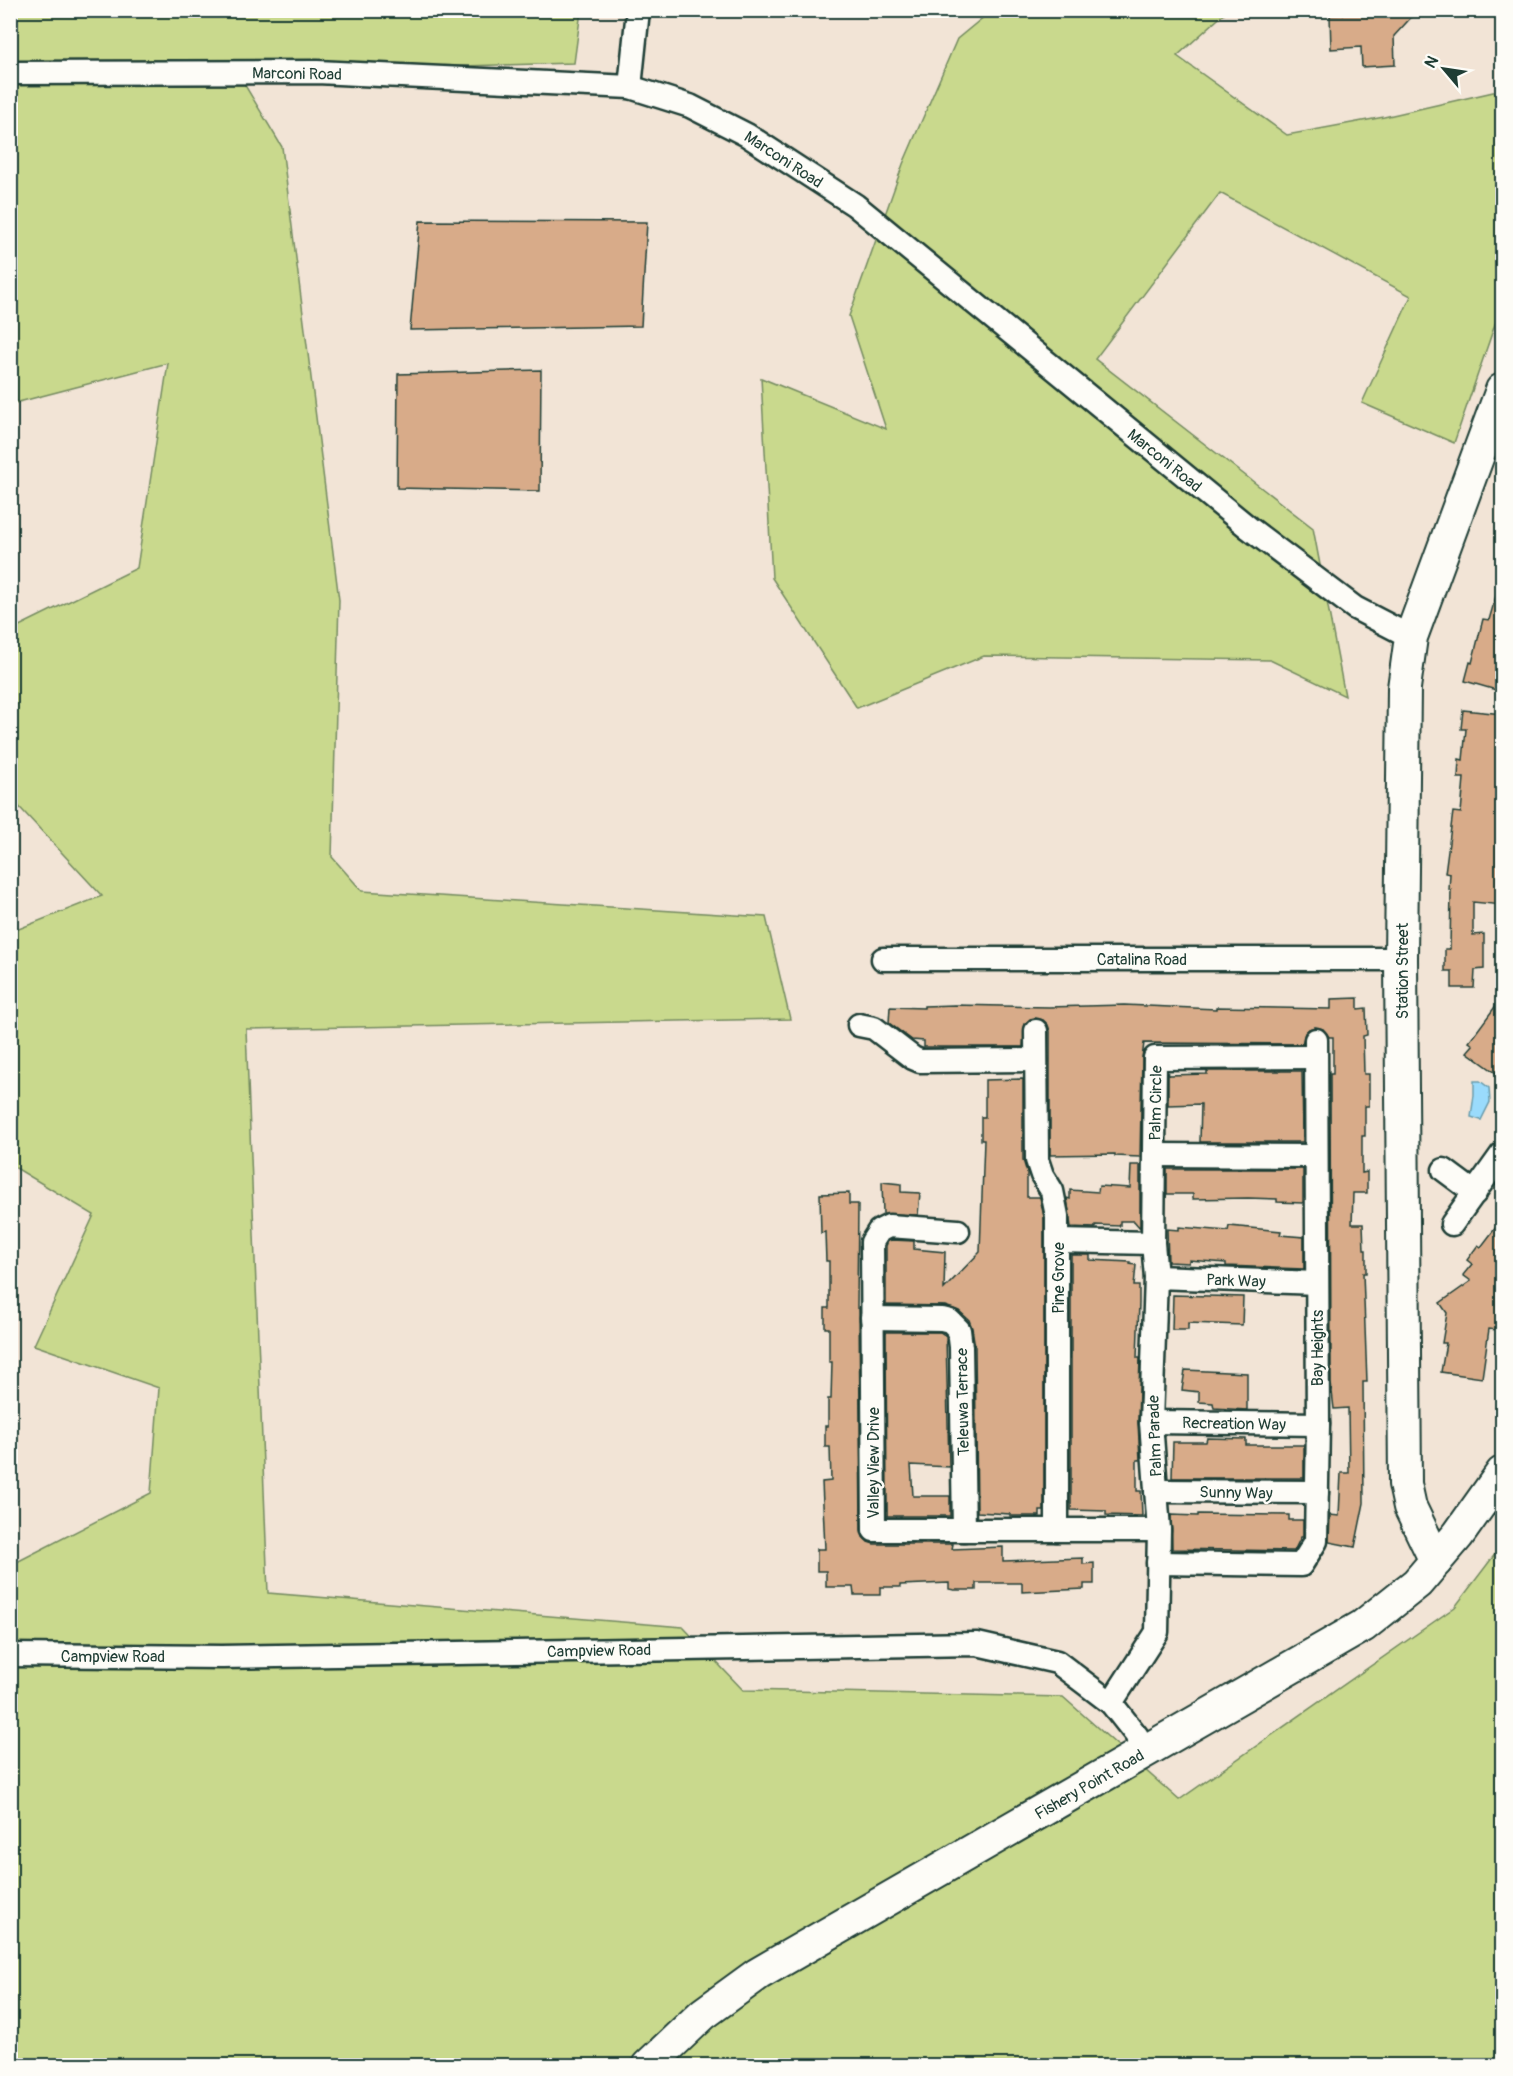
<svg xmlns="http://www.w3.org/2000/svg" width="1513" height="2076" font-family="Pangolin,sans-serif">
<rect width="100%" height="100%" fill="#f2e4d6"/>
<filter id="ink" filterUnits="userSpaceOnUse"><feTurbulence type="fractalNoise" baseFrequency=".0167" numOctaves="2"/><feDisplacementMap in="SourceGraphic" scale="12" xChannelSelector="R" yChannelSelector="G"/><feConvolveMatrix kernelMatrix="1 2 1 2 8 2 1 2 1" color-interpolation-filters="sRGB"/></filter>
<g filter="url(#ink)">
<g fill="#c9d98d" stroke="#748b60" stroke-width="1.5">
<polygon points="11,11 581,11 574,63 237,72 282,147 339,600 332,857 362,891 766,917 790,1019 246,1029 268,1593 683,1627 743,1690 1063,1697 1179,1800 1455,1607 1502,1545 1502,2065 11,2065 11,1565 151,1493 159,1388 34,1345 94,1215 11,1165 11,932 102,896 11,798 11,630 137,568 168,363 11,404"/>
<polygon points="991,11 1227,11 1177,56 1287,135 1384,117 1502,90 1502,304 1454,443 1362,403 1411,296 1220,193 1095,359 1313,528 1345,696 1270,660 984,656 857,708 772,578 761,378 886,429 849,316 903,164 957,39"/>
</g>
<polygon fill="#9adbfc" stroke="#699cac" stroke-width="1.5" points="1474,1081 1480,1081 1489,1088 1490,1102 1481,1120 1471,1117 1474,1095"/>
<g fill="#d8ab89" stroke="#1f3d34" stroke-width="1.5">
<polygon points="1371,10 1418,10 1394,36 1395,65 1362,67 1361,47 1331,49 1330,15 1368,13"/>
<polygon points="420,221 647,222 641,326 410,330"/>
<polygon points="541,370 540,491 397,488 398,374"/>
<polygon points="1498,589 1503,590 1503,692 1465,681 1470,662 1472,663 1483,619 1489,620"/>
<polygon points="1463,710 1503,714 1503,905 1473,902 1473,935 1484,934 1484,969 1475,970 1474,988 1452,988 1452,971 1445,971 1445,949 1450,949 1451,890 1449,890 1450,874 1445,873 1453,812 1461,813 1464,778 1458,778 1459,759 1463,760 1466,729 1461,729"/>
<polygon points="1503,996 1503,1078 1467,1052 1473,1045 1469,1042"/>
<polygon points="1358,998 1358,1009 1366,1008 1367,1035 1363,1036 1364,1074 1369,1074 1369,1106 1365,1106 1365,1136 1362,1136 1362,1173 1367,1172 1367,1193 1353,1193 1352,1224 1363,1224 1364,1250 1366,1250 1366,1273 1363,1273 1367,1382 1363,1382 1364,1503 1355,1547 1329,1542 1330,1515 1339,1516 1341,1473 1349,1473 1348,1408 1334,1409 1331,1383 1330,1074 1333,1074 1333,1037 1329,1037 1323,1029 1315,1027 1309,1029 1305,1033 1302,1044 1144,1043 1142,1058 1140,1157 1115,1156 1115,1154 1050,1155 1050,1031 1048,1025 1043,1020 1035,1018 1030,1019 1025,1024 1023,1047 924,1047 924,1041 912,1040 889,1023 890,1007 924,1008 924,1006 955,1005 1049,1007 1124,1005 1216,1009 1216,1007 1331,1009 1331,999"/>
<polygon points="1207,1071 1302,1071 1303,1142 1200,1142 1201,1104 1168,1105 1168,1075 1207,1074"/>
<polygon points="1023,1079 1023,1160 1027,1173 1027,1197 1040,1197 1044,1217 1044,1511 1040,1511 1040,1516 1010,1516 1010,1514 977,1512 975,1347 972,1328 969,1320 959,1311 945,1306 886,1305 886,1246 888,1241 892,1240 914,1241 914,1249 945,1252 944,1289 980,1252 984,1140 981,1140 981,1117 985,1117 985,1080"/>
<polygon points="1131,1165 1140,1165 1140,1228 1134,1221 1120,1221 1120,1226 1095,1225 1095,1228 1071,1227 1067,1198 1070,1199 1070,1190 1098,1192 1099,1186 1130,1188"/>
<polygon points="1167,1169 1303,1169 1303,1203 1277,1202 1277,1199 1248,1198 1193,1199 1193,1194 1167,1194"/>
<polygon points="882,1182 901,1184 901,1192 920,1193 918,1215 883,1214"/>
<polygon points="849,1193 849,1204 858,1204 857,1308 859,1308 861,1530 863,1537 868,1542 874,1544 953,1544 952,1549 1003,1547 1003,1561 1083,1558 1083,1564 1094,1563 1094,1584 1084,1584 1084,1589 1022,1592 1022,1583 976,1583 976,1590 954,1590 949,1589 949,1583 900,1585 900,1587 880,1587 880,1595 854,1595 853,1587 826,1587 826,1571 817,1571 817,1549 825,1549 822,1482 831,1481 830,1447 825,1447 825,1426 828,1426 828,1399 831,1399 832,1362 829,1362 829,1328 825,1328 825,1308 829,1308 829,1261 826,1261 825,1232 821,1233 820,1194"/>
<polygon points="1503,1218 1503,1293 1497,1330 1489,1329 1482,1378 1441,1372 1446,1343 1442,1343 1447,1313 1440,1303 1471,1281 1463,1275 1472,1264 1467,1260 1478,1245 1481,1247"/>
<polygon points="1229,1226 1281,1231 1280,1235 1304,1237 1304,1269 1226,1266 1226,1263 1189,1260 1189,1263 1168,1262 1167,1229 1179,1230 1179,1227 1228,1231"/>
<polygon points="1071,1255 1090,1255 1090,1260 1130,1262 1130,1264 1136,1265 1134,1286 1139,1286 1139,1303 1137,1358 1140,1358 1138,1422 1140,1460 1137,1460 1137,1491 1141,1491 1142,1516 1106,1515 1106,1511 1071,1510"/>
<polygon points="1173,1295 1243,1297 1242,1325 1188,1323 1188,1330 1172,1330"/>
<polygon points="886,1332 940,1332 946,1336 949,1467 911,1465 913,1496 950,1496 950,1516 887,1516"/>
<polygon points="1185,1370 1247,1373 1247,1410 1214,1408 1213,1403 1199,1402 1199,1392 1182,1390"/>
<polygon points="1207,1438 1246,1439 1246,1445 1304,1445 1304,1478 1172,1478 1173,1442 1206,1442"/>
<polygon points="1198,1514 1289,1515 1289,1520 1303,1520 1303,1537 1301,1537 1294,1551 1172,1549 1171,1515 1198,1516"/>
</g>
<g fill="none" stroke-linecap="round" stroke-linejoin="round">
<defs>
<g id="street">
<polyline points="10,73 317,72 630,87 690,106 747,135 855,205 1249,528 1355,608 1411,637"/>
<polyline points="630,87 638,10"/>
<polyline points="883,959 1401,959"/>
<polyline points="859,1025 874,1028 913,1058 920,1061 1036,1060"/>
<polyline points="1036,1031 1037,1160 1042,1175 1052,1191 1057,1216 1057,1530"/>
<polyline points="1154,1155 1315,1156"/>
<polyline points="1444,1170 1475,1193"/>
<polyline points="1452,1224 1502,1154"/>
<polyline points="958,1231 889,1226 879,1231 872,1242 874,1530 1159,1530"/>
<polyline points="1058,1241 1153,1243"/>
<polyline points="1156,1277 1317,1283"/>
<polyline points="872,1318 942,1319 950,1321 959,1330 961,1347 964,1530"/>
<polyline points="1151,1422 1318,1424"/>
<polyline points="1156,1491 1317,1492"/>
<polyline points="1158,1563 1301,1565 1316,1541 1318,1424 1316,1040"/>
<polyline points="10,1655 222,1657 977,1644 1057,1662 1111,1703 1137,1736 1141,1754"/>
<polyline points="1111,1703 1157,1632 1159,1530 1151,1422 1156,1277 1153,1243 1155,1058 1315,1057"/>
</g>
<g id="secondary">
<polyline points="1436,1561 1410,1507 1405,1484 1401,959 1404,688 1411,637 1502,390"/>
<polyline points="648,2066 703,2014 758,1974 1363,1626 1417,1583 1458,1535 1502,1473"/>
</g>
</defs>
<use href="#street" stroke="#1f3d34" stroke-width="27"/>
<use href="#secondary" stroke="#1f3d34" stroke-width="36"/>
<use href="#street" stroke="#fdfcf7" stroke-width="22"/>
<use href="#secondary" stroke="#fdfcf7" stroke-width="32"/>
</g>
</g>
<g text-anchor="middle" stroke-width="5" stroke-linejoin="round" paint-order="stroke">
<g font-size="16" fill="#1f3d34" stroke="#fdfcf7">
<text transform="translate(297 73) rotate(1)" y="6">Marconi Road</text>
<text transform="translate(784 159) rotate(33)" y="6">Marconi Road</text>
<text transform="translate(1165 460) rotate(39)" y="6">Marconi Road</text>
<text x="1142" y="965">Catalina Road</text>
<text transform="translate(1402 971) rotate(-90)" y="6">Station Street</text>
<text transform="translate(1155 1103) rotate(-89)" y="6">Palm Circle</text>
<text transform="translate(1058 1278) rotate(-90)" y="6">Pine Grove</text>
<text transform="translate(1236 1280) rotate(2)" y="6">Park Way</text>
<text transform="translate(1317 1348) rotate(-90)" y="6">Bay Heights</text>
<text transform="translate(962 1402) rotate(-91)" y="6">Teleuwa Terrace</text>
<text transform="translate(1234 1423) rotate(1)" y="6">Recreation Way</text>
<text transform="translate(1154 1436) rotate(-92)" y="6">Palm Parade</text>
<text transform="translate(873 1463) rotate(-90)" y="6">Valley View Drive</text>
<text transform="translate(1236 1492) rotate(1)" y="6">Sunny Way</text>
<text transform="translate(599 1650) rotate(-1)" y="6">Campview Road</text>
<text x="113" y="1662">Campview Road</text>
<text transform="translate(1089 1784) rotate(-30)" y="6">Fishery Point Road</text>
</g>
</g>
<rect width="1513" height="2076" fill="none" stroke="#fdfcf7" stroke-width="36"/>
<rect x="18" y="18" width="1477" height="2040" fill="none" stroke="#1f3d34" stroke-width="2" filter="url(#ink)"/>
<g transform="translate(1444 69) rotate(299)" stroke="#fdfcf7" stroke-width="4.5" paint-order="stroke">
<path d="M0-4.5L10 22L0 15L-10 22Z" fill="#1f3d34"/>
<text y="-9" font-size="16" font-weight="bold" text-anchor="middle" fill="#1f3d34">N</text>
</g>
</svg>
